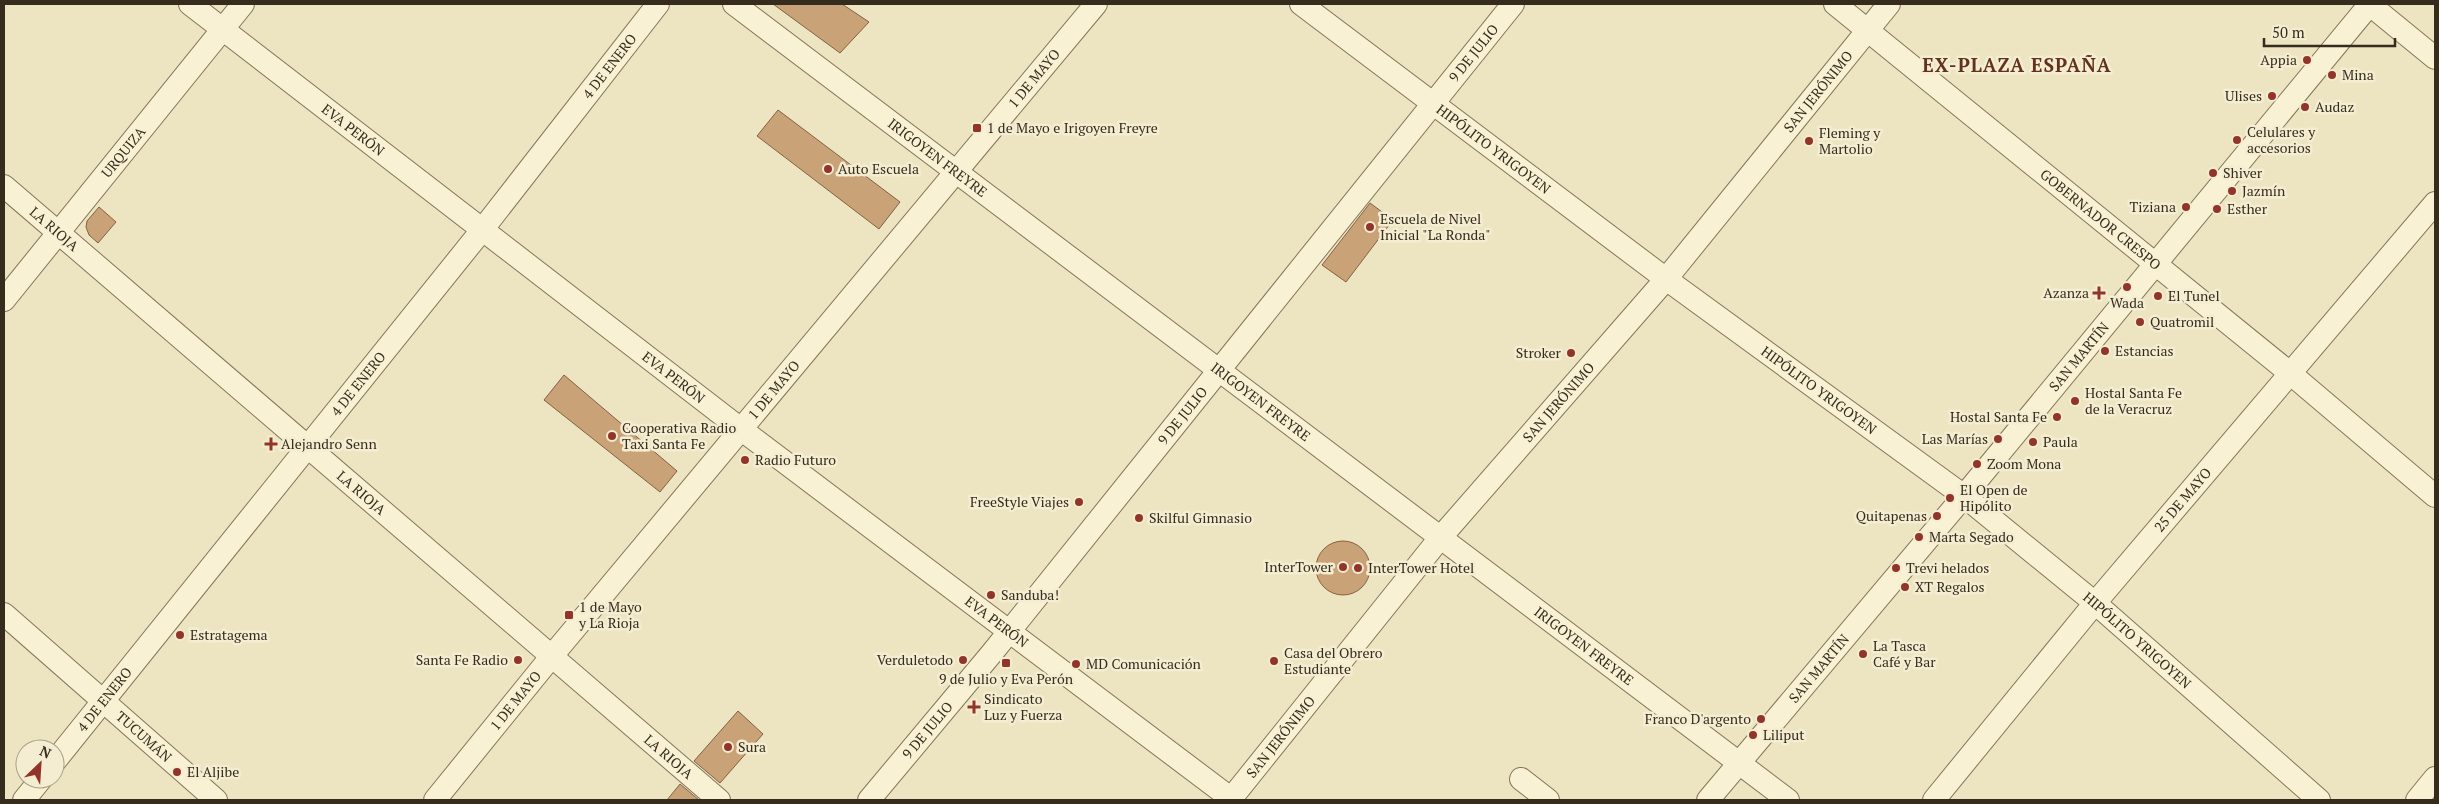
<svg xmlns="http://www.w3.org/2000/svg" width="2439" height="804" font-family="'PT Serif',serif">
<rect width="100%" height="100%" fill="#ede4c2"/>
<g fill="#caa278" stroke="#846140">
<polygon points="773,4 842,4 869,22 840,53"/>
<polygon points="778,110 900,202 879,229 757,136"/>
<polygon points="1370,203 1393,220 1346,282 1322,265"/>
<polygon points="99,207 116,222 98,243 89,235 86,227 87,221"/>
<polygon points="564,375 677,471 660,492 544,400"/>
<circle cx="1343" cy="568" r="27"/>
<polygon points="738,711 763,734 720,783 694,761"/>
<polygon points="680,784 699,800 667,800"/>
</g>
<g fill="none" stroke-linecap="round" stroke-linejoin="round">
<defs>
<g id="minor">
<path id="s1" d="M190,4L742,430L1233,800"/>
<path id="s2" d="M734,4L1788,800"/>
<path id="s3" d="M1301,4L1666,279L1964,496L2095,603L2319,800"/>
<path id="s4" d="M1835,4L2291,374L2435,496"/>
<polyline points="2369,4 2435,58"/>
<path id="s5" d="M4,186L719,800"/>
<path id="s6" d="M4,300L243,4"/>
<path id="s7" d="M4,614L216,800"/>
<path id="s8" d="M55,761L482,230L658,4"/>
<polyline points="1521,779 1548,800"/>
<polyline points="24,800 41,779"/>
<path id="s9" d="M435,800L551,657L1096,4"/>
<path id="s10" d="M869,800L992,653L1513,4"/>
<path id="s11" d="M1230,800L1440,538L1666,279L1889,4"/>
<path id="s12" d="M1708,800L1964,496L2370,4"/>
<path id="s13" d="M1934,800L2095,603L2435,203"/>
<polyline points="2417,800 2435,778"/>
</g>
</defs>
<use href="#minor" stroke="#867559" stroke-width="24"/>
<use href="#minor" stroke="#f8f1d4" stroke-width="22"/>
</g>
<g fill="#93342b" stroke="#f4edd1" stroke-width="2">
<circle cx="2307" cy="60" r="5"/>
<circle cx="2332" cy="75" r="5"/>
<circle cx="2272" cy="96" r="5"/>
<circle cx="2305" cy="107" r="5"/>
<rect x="972" y="123" width="10" height="10" rx="2.5"/>
<circle cx="2237" cy="140" r="5"/>
<circle cx="1809" cy="141" r="5"/>
<circle cx="828" cy="169" r="5"/>
<circle cx="2213" cy="173" r="5"/>
<circle cx="2232" cy="191" r="5"/>
<circle cx="2186" cy="207" r="5"/>
<circle cx="2217" cy="209" r="5"/>
<circle cx="1370" cy="227" r="5"/>
<circle cx="2127" cy="287" r="5"/>
<path d="M2096.5 285.5h5v5h5v5h-5v5h-5v-5h-5v-5h5z"/>
<circle cx="2158" cy="296" r="5"/>
<circle cx="2140" cy="322" r="5"/>
<circle cx="2105" cy="351" r="5"/>
<circle cx="1571" cy="353" r="5"/>
<circle cx="2075" cy="401" r="5"/>
<circle cx="2057" cy="417" r="5"/>
<circle cx="612" cy="436" r="5"/>
<circle cx="1998" cy="439" r="5"/>
<circle cx="2033" cy="442" r="5"/>
<path d="M268.5 436.5h5v5h5v5h-5v5h-5v-5h-5v-5h5z"/>
<circle cx="745" cy="460" r="5"/>
<circle cx="1977" cy="464" r="5"/>
<circle cx="1950" cy="498" r="5"/>
<circle cx="1079" cy="502" r="5"/>
<circle cx="1937" cy="516" r="5"/>
<circle cx="1139" cy="518" r="5"/>
<circle cx="1919" cy="537" r="5"/>
<circle cx="1343" cy="567" r="5"/>
<circle cx="1358" cy="568" r="5"/>
<circle cx="1896" cy="568" r="5"/>
<circle cx="1905" cy="587" r="5"/>
<circle cx="991" cy="595" r="5"/>
<rect x="564" y="610" width="10" height="10" rx="2.5"/>
<circle cx="180" cy="635" r="5"/>
<circle cx="1863" cy="654" r="5"/>
<circle cx="518" cy="660" r="5"/>
<circle cx="963" cy="660" r="5"/>
<circle cx="1274" cy="661" r="5"/>
<rect x="1001" y="658" width="10" height="10" rx="2.5"/>
<circle cx="1076" cy="664" r="5"/>
<path d="M971.5 699.5h5v5h5v5h-5v5h-5v-5h-5v-5h5z"/>
<circle cx="1761" cy="719" r="5"/>
<circle cx="1753" cy="735" r="5"/>
<circle cx="728" cy="747" r="5"/>
<circle cx="177" cy="772" r="5"/>
</g>
<g text-anchor="middle" stroke-width="5" stroke-linejoin="round" paint-order="stroke">
<g font-size="14" fill="#362c1d" stroke="#f4edd1">
<text dy="5" stroke="none"><textPath href="#s10" startOffset="961">9 DE JULIO</textPath></text>
<text dy="5" stroke="none"><textPath href="#s8" startOffset="889">4 DE ENERO</textPath></text>
<text dy="5" stroke="none"><textPath href="#s9" startOffset="938">1 DE MAYO</textPath></text>
<text dy="5" stroke="none"><textPath href="#s11" startOffset="921">SAN JERÓNIMO</textPath></text>
<text dy="5" stroke="none"><textPath href="#s1" startOffset="206">EVA PERÓN</textPath></text>
<text dy="5" stroke="none"><textPath href="#s3" startOffset="241">HIPÓLITO YRIGOYEN</textPath></text>
<text dy="5" stroke="none"><textPath href="#s6" startOffset="190">URQUIZA</textPath></text>
<text dy="5" stroke="none"><textPath href="#s2" startOffset="255">IRIGOYEN FREYRE</textPath></text>
<text dy="5" stroke="none"><textPath href="#s4" startOffset="342">GOBERNADOR CRESPO</textPath></text>
<text dy="5" stroke="none"><textPath href="#s5" startOffset="66">LA RIOJA</textPath></text>
<text dy="5" stroke="none"><textPath href="#s12" startOffset="578">SAN MARTÍN</textPath></text>
<text dy="5" stroke="none"><textPath href="#s1" startOffset="611">EVA PERÓN</textPath></text>
<text dy="5" stroke="none"><textPath href="#s8" startOffset="484">4 DE ENERO</textPath></text>
<text dy="5" stroke="none"><textPath href="#s9" startOffset="532">1 DE MAYO</textPath></text>
<text dy="5" stroke="none"><textPath href="#s3" startOffset="646">HIPÓLITO YRIGOYEN</textPath></text>
<text dy="5" stroke="none"><textPath href="#s2" startOffset="660">IRIGOYEN FREYRE</textPath></text>
<text dy="5" stroke="none"><textPath href="#s11" startOffset="516">SAN JERÓNIMO</textPath></text>
<text dy="5" stroke="none"><textPath href="#s10" startOffset="496">9 DE JULIO</textPath></text>
<text dy="5" stroke="none"><textPath href="#s5" startOffset="471">LA RIOJA</textPath></text>
<text dy="5" stroke="none"><textPath href="#s13" startOffset="390">25 DE MAYO</textPath></text>
<text dy="5" stroke="none"><textPath href="#s1" startOffset="1016">EVA PERÓN</textPath></text>
<text dy="5" stroke="none"><textPath href="#s3" startOffset="1051">HIPÓLITO YRIGOYEN</textPath></text>
<text dy="5" stroke="none"><textPath href="#s2" startOffset="1065">IRIGOYEN FREYRE</textPath></text>
<text dy="5" stroke="none"><textPath href="#s12" startOffset="172">SAN MARTÍN</textPath></text>
<text dy="5" stroke="none"><textPath href="#s8" startOffset="79">4 DE ENERO</textPath></text>
<text dy="5" stroke="none"><textPath href="#s9" startOffset="128">1 DE MAYO</textPath></text>
<text dy="5" stroke="none"><textPath href="#s10" startOffset="91">9 DE JULIO</textPath></text>
<text dy="5" stroke="none"><textPath href="#s7" startOffset="186">TUCUMÁN</textPath></text>
<text dy="5" stroke="none"><textPath href="#s11" startOffset="81">SAN JERÓNIMO</textPath></text>
<text dy="5" stroke="none"><textPath href="#s5" startOffset="876">LA RIOJA</textPath></text>
</g>
<g font-size="14" fill="#362c1d" stroke="#f4edd1" text-anchor="start">
<text x="2297" y="65" text-anchor="end">Appia</text>
<text x="2342" y="80">Mina</text>
<text x="2262" y="101" text-anchor="end">Ulises</text>
<text x="2315" y="112">Audaz</text>
<text x="987" y="133">1 de Mayo e Irigoyen Freyre</text>
<text x="2247" y="137">Celulares y<tspan x="2247" dy="16">accesorios</tspan></text>
<text x="1819" y="138">Fleming y<tspan x="1819" dy="16">Martolio</tspan></text>
<text x="838" y="174">Auto Escuela</text>
<text x="2223" y="178">Shiver</text>
<text x="2242" y="196">Jazmín</text>
<text x="2176" y="212" text-anchor="end">Tiziana</text>
<text x="2227" y="214">Esther</text>
<text x="1380" y="224">Escuela de Nivel<tspan x="1380" dy="16">Inicial "La Ronda"</tspan></text>
<text x="2089" y="298" text-anchor="end">Azanza</text>
<text x="2168" y="301">El Tunel</text>
<text x="2127" y="308" text-anchor="middle">Wada</text>
<text x="2150" y="327">Quatromil</text>
<text x="2115" y="356">Estancias</text>
<text x="1561" y="358" text-anchor="end">Stroker</text>
<text x="2085" y="398">Hostal Santa Fe<tspan x="2085" dy="16">de la Veracruz</tspan></text>
<text x="2047" y="422" text-anchor="end">Hostal Santa Fe</text>
<text x="622" y="433">Cooperativa Radio<tspan x="622" dy="16">Taxi Santa Fe</tspan></text>
<text x="1988" y="444" text-anchor="end">Las Marías</text>
<text x="2043" y="447">Paula</text>
<text x="281" y="449">Alejandro Senn</text>
<text x="755" y="465">Radio Futuro</text>
<text x="1987" y="469">Zoom Mona</text>
<text x="1960" y="495">El Open de<tspan x="1960" dy="16">Hipólito</tspan></text>
<text x="1069" y="507" text-anchor="end">FreeStyle Viajes</text>
<text x="1927" y="521" text-anchor="end">Quitapenas</text>
<text x="1149" y="523">Skilful Gimnasio</text>
<text x="1929" y="542">Marta Segado</text>
<text x="1333" y="572" text-anchor="end">InterTower</text>
<text x="1368" y="573">InterTower Hotel</text>
<text x="1906" y="573">Trevi helados</text>
<text x="1915" y="592">XT Regalos</text>
<text x="1001" y="600">Sanduba!</text>
<text x="579" y="612">1 de Mayo<tspan x="579" dy="16">y La Rioja</tspan></text>
<text x="190" y="640">Estratagema</text>
<text x="1873" y="651">La Tasca<tspan x="1873" dy="16">Café y Bar</tspan></text>
<text x="1284" y="658">Casa del Obrero<tspan x="1284" dy="16">Estudiante</tspan></text>
<text x="508" y="665" text-anchor="end">Santa Fe Radio</text>
<text x="953" y="665" text-anchor="end">Verduletodo</text>
<text x="1086" y="669">MD Comunicación</text>
<text x="1006" y="684" text-anchor="middle">9 de Julio y Eva Perón</text>
<text x="984" y="704">Sindicato<tspan x="984" dy="16">Luz y Fuerza</tspan></text>
<text x="1751" y="724" text-anchor="end">Franco D'argento</text>
<text x="1763" y="740">Liliput</text>
<text x="738" y="752">Sura</text>
<text x="187" y="777">El Aljibe</text>
</g>
<g font-size="19" font-weight="bold" letter-spacing="1" fill="#62321e" stroke="#f4edd1">
<text x="2017" y="72">EX-PLAZA ESPAÑA</text>
</g>
</g>
<rect width="2439" height="804" fill="none" stroke="#362c1d" stroke-width="10"/>
<g transform="translate(40 764) rotate(25)"><circle r="24" fill="#f4edd1" stroke="#a8a089"/>
<path d="M0-4L9 19L0 12L-9 19Z" fill="#93342b"/>
<text y="-8" font-size="14" font-weight="bold" text-anchor="middle" fill="#362c1d">N</text>
</g>
<path d="M2264 38v8h131v-8" fill="none" stroke="#362c1d" stroke-width="2.5"/>
<text x="2272" y="38" font-size="15" fill="#362c1d" stroke="#f4edd1" stroke-width="4" paint-order="stroke">50 m</text>
</svg>
